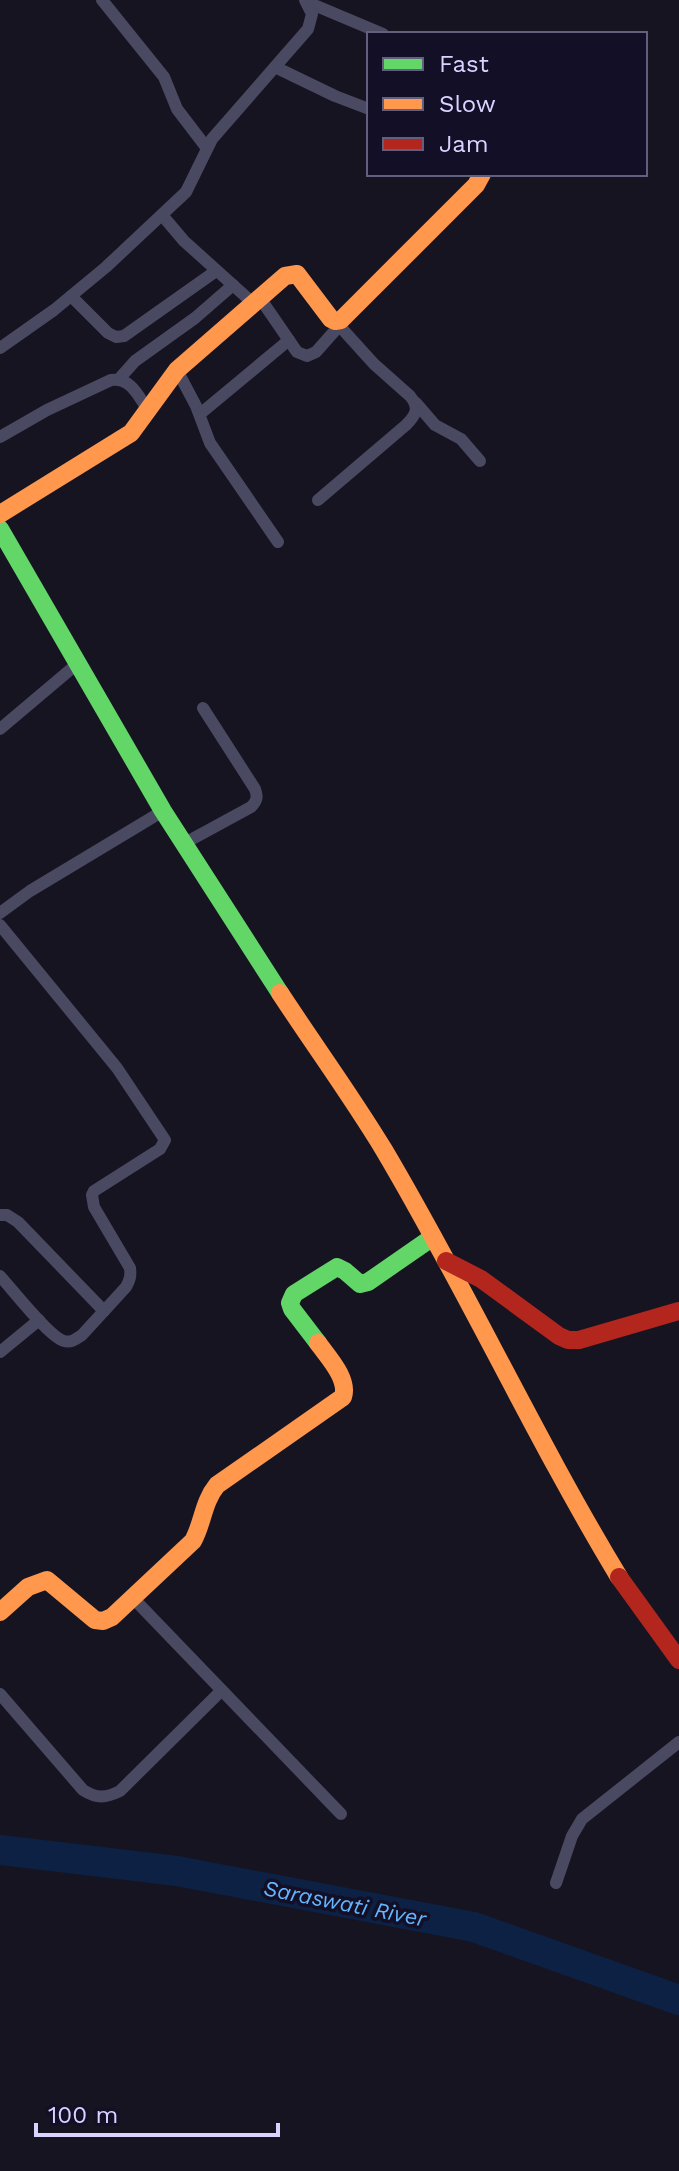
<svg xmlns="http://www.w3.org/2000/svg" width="679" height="2171" font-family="'Work Sans',sans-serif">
<rect width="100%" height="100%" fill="#161421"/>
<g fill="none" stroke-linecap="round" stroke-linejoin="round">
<polyline stroke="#0d2144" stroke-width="30" points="0,1850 177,1871 474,1927 679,2000"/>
<g stroke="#4a4962" stroke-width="12">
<polyline points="102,0 164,77 177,109 206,147"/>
<polyline points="307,2 383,34"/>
<polyline points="275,67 335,96 369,109"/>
<polyline points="162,215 184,241 253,303"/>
<polyline points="71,296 108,333 116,337 124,336 216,271"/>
<polyline points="260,298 297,352 307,356 316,352 339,326"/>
<polyline points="0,348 54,310 106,267 186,192 212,139 308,29 312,14 305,0"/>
<polyline points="177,370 196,406 210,443 278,542"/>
<polyline points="119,379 135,361 195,318 233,285"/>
<polyline points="416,403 435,425 461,439 480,461"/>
<polyline points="200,414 289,340"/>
<path d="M0,437L47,410L111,380C131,377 138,396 148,410"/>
<path d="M318,500L406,425C416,415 420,408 410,396L374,364L335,321"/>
<polyline points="0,729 77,664"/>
<path d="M183,844L251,807C257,801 258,797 255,789L203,708"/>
<polyline points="0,913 30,891 163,811"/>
<path d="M0,925L117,1068L165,1140L160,1149L94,1191L92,1195L94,1207L130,1268C131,1276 130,1280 126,1287L82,1335C76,1339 71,1343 64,1341C50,1338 12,1289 0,1276"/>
<polyline points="0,1215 7,1215 18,1222 104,1311"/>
<polyline points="0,1352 39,1320"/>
<polyline points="133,1598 341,1814"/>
<path d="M0,1694L83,1790C97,1799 106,1798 120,1791L221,1691"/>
<polyline points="556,1883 572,1836 582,1819 679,1742"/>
</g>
<g stroke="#63d668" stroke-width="18">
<polyline points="0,529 163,811 280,993"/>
<polyline points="318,1343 292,1309 290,1303 294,1294 337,1267 345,1271 360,1284 368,1282 433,1237"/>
</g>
<g stroke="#ff974d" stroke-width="18">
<polyline points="0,514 131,433 177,370 285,276 297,274 331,319 335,321 341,320 476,185 482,174"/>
<path d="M280,993C314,1045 352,1097 384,1150C467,1290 535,1438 619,1577"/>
<path d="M0,1612L28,1587L47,1580L95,1620L103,1621L112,1617L193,1541C203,1523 203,1502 217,1485L343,1397C349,1379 328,1357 318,1343"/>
</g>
<g stroke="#b3261e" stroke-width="18">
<polyline points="446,1261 481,1279 559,1336 568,1340 579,1340 679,1311"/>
<polyline points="619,1577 679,1660"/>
</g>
</g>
<g text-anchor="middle" stroke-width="7" stroke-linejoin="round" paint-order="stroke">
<g font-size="22" font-style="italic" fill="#62b6ff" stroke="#130f26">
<text transform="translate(345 1903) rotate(11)" y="8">Saraswati River</text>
</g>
</g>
<rect x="367" y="32" width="280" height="144" fill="#130f26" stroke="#625e7d" stroke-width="2"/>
<rect x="383" y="58" width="40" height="12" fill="#63d668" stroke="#625e7d" stroke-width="2"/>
<text x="439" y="72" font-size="24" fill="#d9d4ff">Fast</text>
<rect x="383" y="98" width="40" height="12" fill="#ff974d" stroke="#625e7d" stroke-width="2"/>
<text x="439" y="112" font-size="24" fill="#d9d4ff">Slow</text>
<rect x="383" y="138" width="40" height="12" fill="#b3261e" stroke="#625e7d" stroke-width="2"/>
<text x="439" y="152" font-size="24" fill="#d9d4ff">Jam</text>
<path d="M36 2123v12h242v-12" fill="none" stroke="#d9d4ff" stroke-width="4"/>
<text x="48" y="2123" font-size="24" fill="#d9d4ff" stroke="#130f26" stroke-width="6" paint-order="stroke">100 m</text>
</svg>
